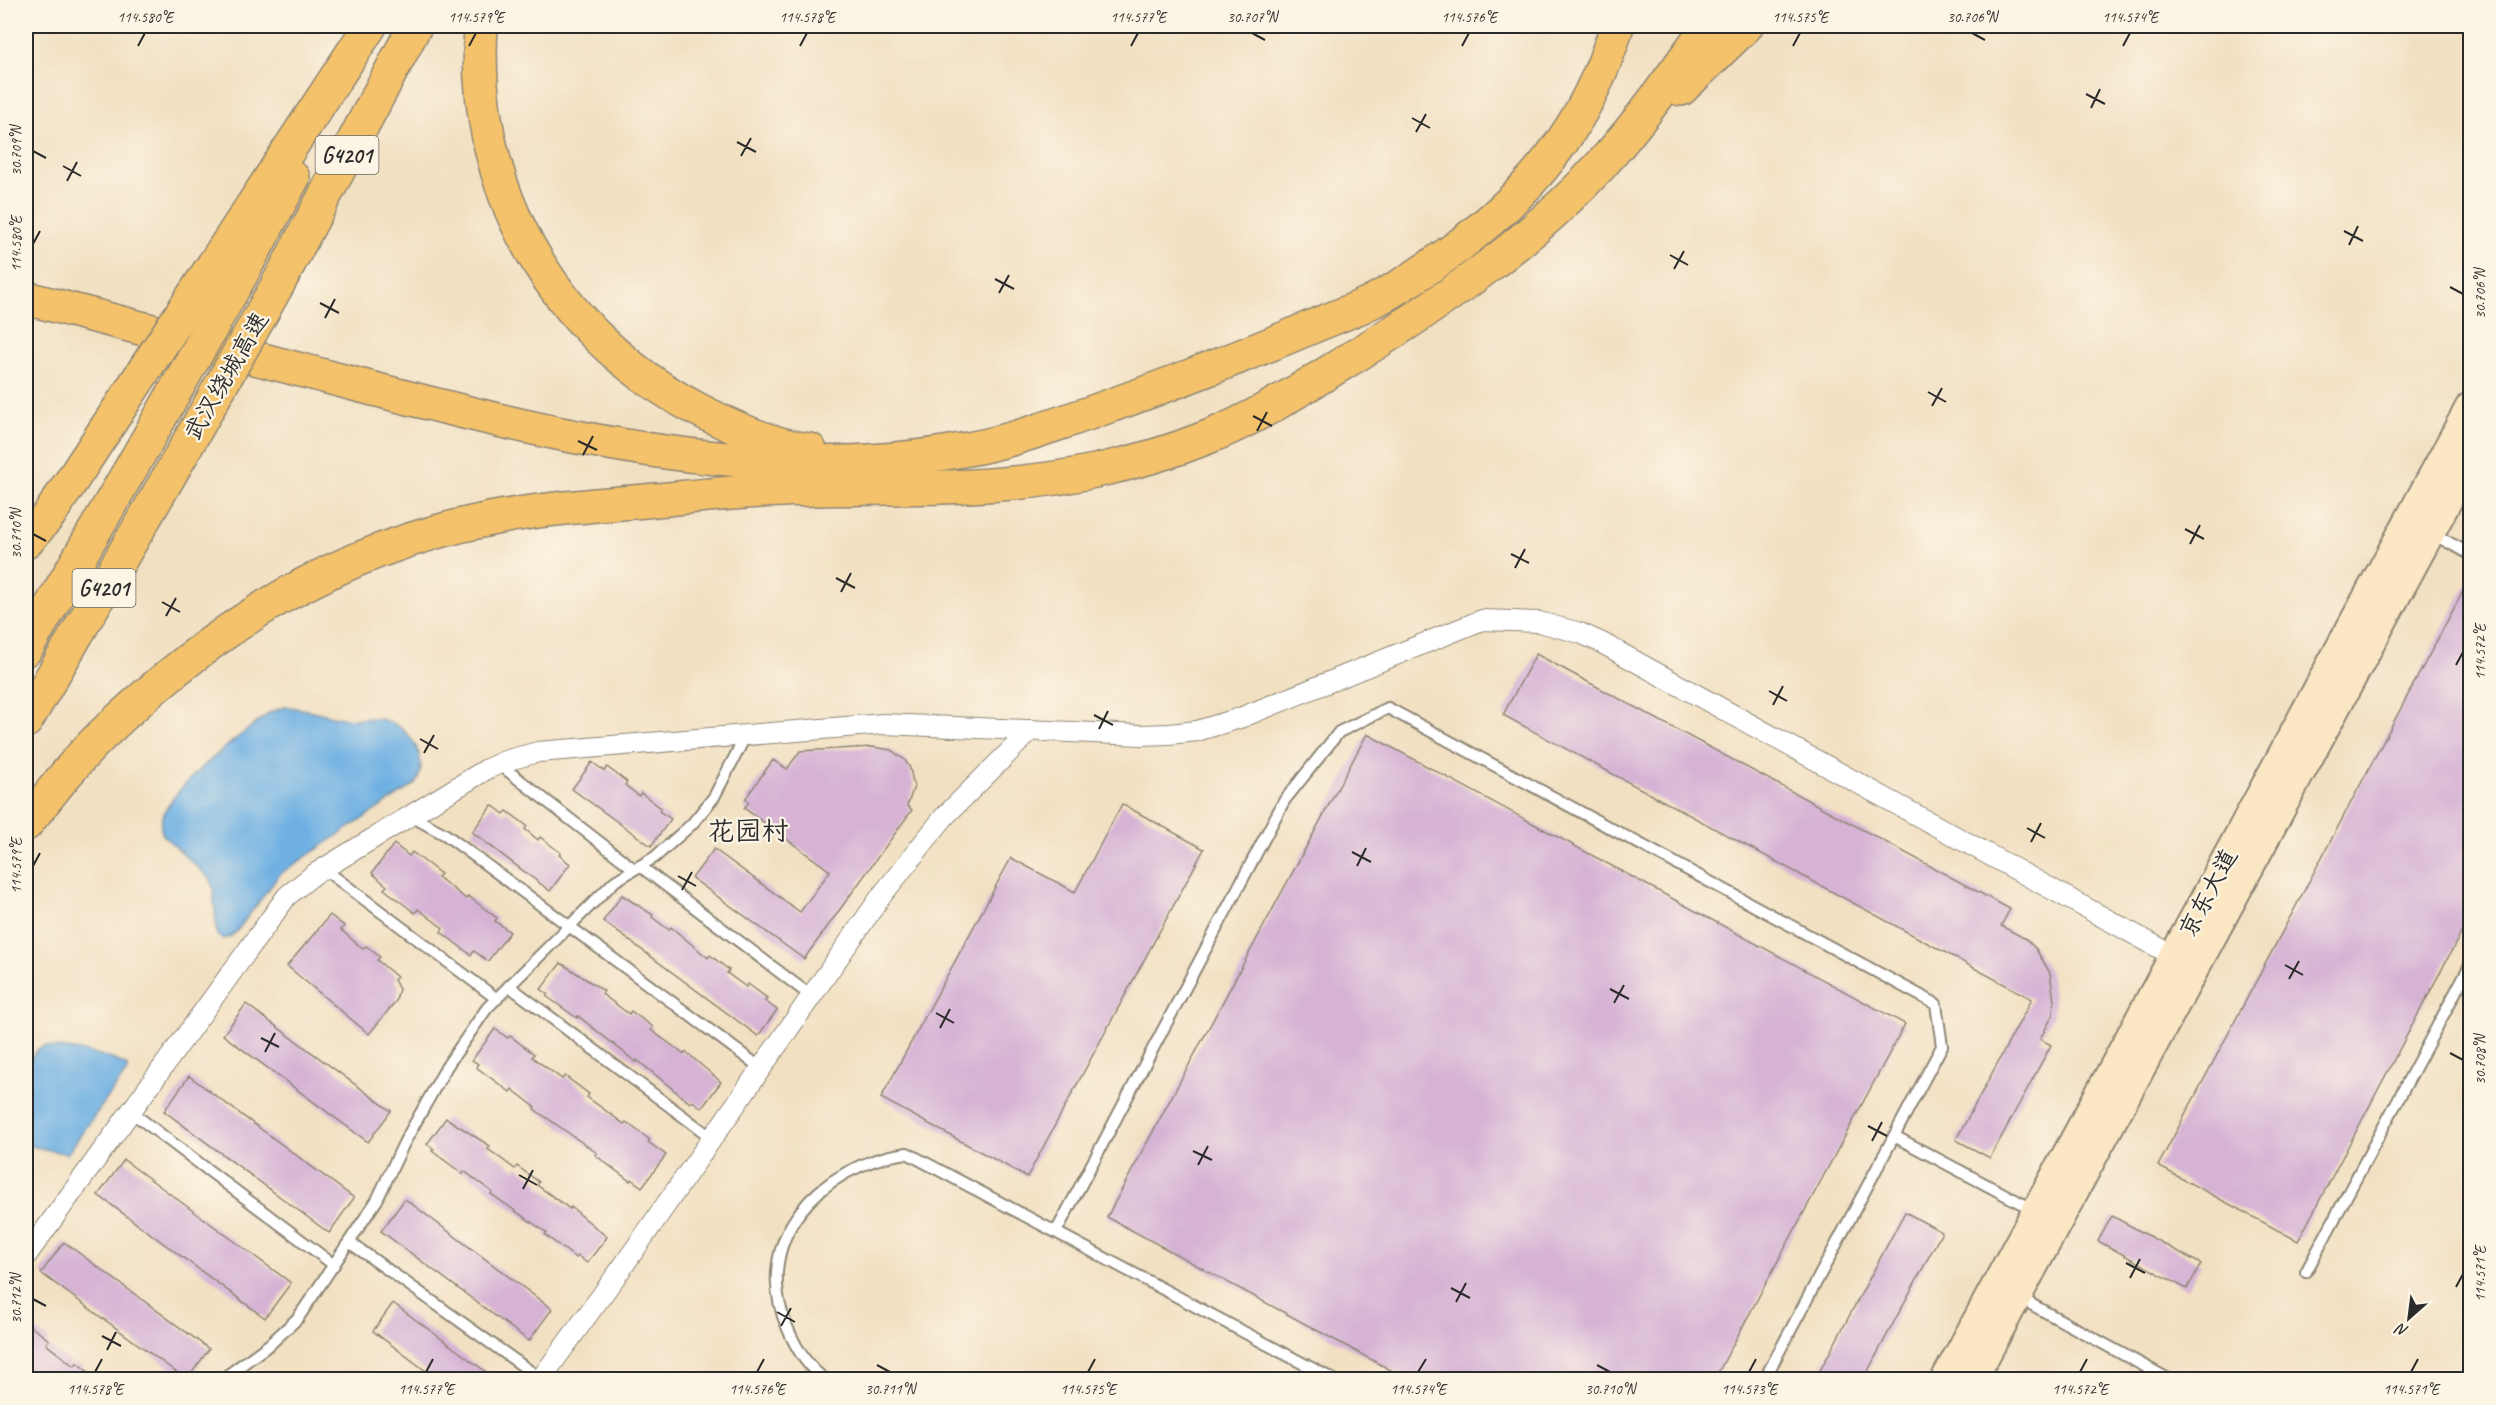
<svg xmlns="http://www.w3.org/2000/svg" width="2496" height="1405" font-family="Caveat,'LXGW WenKai TC',sans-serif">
<rect width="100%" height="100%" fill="#fcf5e5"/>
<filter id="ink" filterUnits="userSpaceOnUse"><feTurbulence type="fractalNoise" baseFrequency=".0167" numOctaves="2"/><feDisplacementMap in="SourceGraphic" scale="12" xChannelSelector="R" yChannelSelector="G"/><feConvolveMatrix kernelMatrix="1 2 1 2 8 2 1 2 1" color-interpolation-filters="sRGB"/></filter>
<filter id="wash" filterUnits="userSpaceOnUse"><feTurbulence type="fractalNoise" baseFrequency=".008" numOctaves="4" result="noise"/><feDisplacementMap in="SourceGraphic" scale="24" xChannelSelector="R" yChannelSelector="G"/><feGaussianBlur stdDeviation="1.35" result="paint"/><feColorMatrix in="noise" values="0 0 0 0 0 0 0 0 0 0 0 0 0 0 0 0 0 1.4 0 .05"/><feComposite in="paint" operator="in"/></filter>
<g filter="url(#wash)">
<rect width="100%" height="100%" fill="#f2e0c2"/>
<g fill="#6eb0e3" stroke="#4c6e87" stroke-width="1.5">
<path d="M284,707C306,707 326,716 347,719C359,720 372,716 384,720C409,726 432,760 415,784L280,874L236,932L230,937L223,939L217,935L213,887L210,879L164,836C142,804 246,732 269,713Z"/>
<path d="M45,1046C73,1050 102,1052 127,1066V1071L67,1154L26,1145V1065L38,1049Z"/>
</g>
<g id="blocks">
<g fill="#d6b3d5">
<polygon points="2469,580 2470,581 2470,916 2298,1241 2158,1166"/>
<polygon points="1536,654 2010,909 2001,926 2026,939 2036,949 2050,973 2054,1001 2053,1015 2040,1039 2051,1045 1990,1158 1956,1140 2032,999 1503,715"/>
<polygon points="1367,734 1905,1024 1714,1380 1409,1380 1107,1217"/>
<polygon points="873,747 891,750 905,760 910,768 914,787 907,806 912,810 804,959 692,878 714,849 800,912 830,871 744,808 749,802 745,799 773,760 787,769 800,751"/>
<polygon points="592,762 604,771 607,767 627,782 625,785 639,796 641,793 661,808 659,811 671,819 651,846 572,789"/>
<polygon points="1122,804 1204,849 1027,1177 881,1098 1011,858 1075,892"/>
<polygon points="492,805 504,814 507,811 527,826 525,829 538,840 540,837 561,853 559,855 570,864 550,891 472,832"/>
<polygon points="394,844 409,856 412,852 441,874 438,877 466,899 468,896 497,918 495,921 510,932 488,961 474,951 471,955 441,932 443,928 418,909 415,913 384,889 387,886 372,873"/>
<polygon points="622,895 653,915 652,917 669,930 671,927 708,958 710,955 729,970 727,973 746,987 748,984 767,998 765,1001 777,1010 758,1036 603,921"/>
<polygon points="330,915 344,926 341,930 363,949 366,946 380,957 377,960 397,977 394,980 399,989 396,1001 369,1034 287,966"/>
<polygon points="561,963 604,991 602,994 629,1014 631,1011 653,1027 651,1030 684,1054 686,1052 721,1082 702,1108 692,1101 690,1103 637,1060 636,1062 578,1016 577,1018 546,996 548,994 541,989"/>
<polygon points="246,1004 391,1111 368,1142 223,1035"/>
<polygon points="495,1029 508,1038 510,1036 534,1054 532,1057 562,1079 565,1076 589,1094 587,1097 624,1124 626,1122 650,1140 648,1142 666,1155 642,1187 631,1179 630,1181 595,1155 597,1153 534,1109 535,1107 512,1089 510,1092 476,1067 478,1064 472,1060"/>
<polygon points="189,1076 354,1198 329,1233 164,1111"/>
<polygon points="446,1118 490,1146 488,1149 515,1169 517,1166 539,1182 537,1185 570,1209 571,1207 607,1237 587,1263 578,1256 576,1258 545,1235 547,1233 491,1194 492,1192 464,1171 463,1174 432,1151 434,1149 427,1144"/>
<polygon points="124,1160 291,1283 265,1318 98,1195"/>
<polygon points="405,1199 552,1309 529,1341 381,1231"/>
<polygon points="1905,1212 1942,1232 1863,1380 1815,1380"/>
<polygon points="2112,1216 2201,1264 2187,1289 2098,1241"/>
<polygon points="64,1242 209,1349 187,1380 41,1273"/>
<polygon points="393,1303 497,1380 438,1380 373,1331"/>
<polygon points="26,1323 49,1340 46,1344 74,1366 77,1363 99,1380 32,1380 26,1375"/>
</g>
</g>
</g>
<g filter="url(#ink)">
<use href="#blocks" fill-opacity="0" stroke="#8e8676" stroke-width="1.5"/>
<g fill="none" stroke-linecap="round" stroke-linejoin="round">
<defs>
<g id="lane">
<polyline points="2431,533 2470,554"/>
<polyline points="499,764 634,869"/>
<polyline points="411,816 446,835 761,1068"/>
<polyline points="640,866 811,996"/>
<polyline points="324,869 497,999"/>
<polyline points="509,986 712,1138"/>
<polyline points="130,1111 334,1265"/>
<polyline points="1894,1136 2034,1210"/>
<polyline points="1056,1232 1284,801 1339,732 1388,708 1936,1004 1942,1046 1764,1380"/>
<polyline points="349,1242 541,1379"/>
<polyline points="2306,1272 2470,965"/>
<polyline points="2018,1297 2170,1380"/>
<polyline points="221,1380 270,1344 298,1318 377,1200 404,1143 447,1066 487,1008 615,881 655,857 692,824 714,797 746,735"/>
<path d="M826,1380C808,1368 796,1348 788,1329C748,1240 821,1164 907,1153L1334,1380"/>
</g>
<g id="street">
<polyline points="26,1256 287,896 313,875 487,769 505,761 538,752 883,724 1141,735 1169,734 1197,731 1240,718 1482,620 1539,622 1580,633 1600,642 2174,956"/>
<polyline points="540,1380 621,1269 882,895 944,817 1031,730"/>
</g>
<g id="secondary">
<polyline points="1945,1380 2470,407"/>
<polyline points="1972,1380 2470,459"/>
</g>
<g id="highway">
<path d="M481,26C471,188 551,331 695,408C730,426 770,445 810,450"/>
<polyline points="1681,89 1746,26"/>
<polyline points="214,264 370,26"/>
<polyline points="242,273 293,178"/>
<polyline points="278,284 415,26"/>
<path d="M26,298C138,327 250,357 362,386C562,438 761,488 968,449C1009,442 1048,427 1087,414C1158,389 1226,363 1295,334C1320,323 1345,314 1369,303C1396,290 1421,273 1445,256C1531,194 1586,128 1617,26"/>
<polyline points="26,542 49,515 103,433"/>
<polyline points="26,649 145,444"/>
<polyline points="26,721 182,454"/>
<path d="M26,824C50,794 74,762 102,735C216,626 334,550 490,519C545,508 600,505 656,500C698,496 740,491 783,490C886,486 993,493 1095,471C1133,463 1171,452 1208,437C1252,420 1296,392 1337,367C1431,310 1526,247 1601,165C1640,122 1674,74 1708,26"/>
</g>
</defs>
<use href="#lane" stroke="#8e8676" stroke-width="14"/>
<use href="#street" stroke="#8e8676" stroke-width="22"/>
<use href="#secondary" stroke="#8e8676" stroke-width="32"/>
<use href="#highway" stroke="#8e8676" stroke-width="36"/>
<use href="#lane" stroke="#fff" stroke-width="10"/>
<use href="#street" stroke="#fff" stroke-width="20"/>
<use href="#secondary" stroke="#fbe7c3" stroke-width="28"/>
<use href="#highway" stroke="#f4c26a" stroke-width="33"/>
<defs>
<g id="highway-bridge">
<polyline points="103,433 214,264"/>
<polyline points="145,444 242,273"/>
<polyline points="182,454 278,284"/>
</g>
</defs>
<use href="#highway-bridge" stroke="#8e8676" stroke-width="36" stroke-linecap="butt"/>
<use href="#highway-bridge" stroke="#f4c26a" stroke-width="33"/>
</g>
</g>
<path fill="none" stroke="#2b2b2b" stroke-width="2" d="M1252,33L1265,40M1972,33L1985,40M138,46L145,33M469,46L476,33M800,46L807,33M1131,46L1138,33M1462,46L1469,33M1793,46L1800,33M2123,46L2130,33M2086,94L2105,104M2091,108L2100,89M1412,118L1430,128M1416,132L1426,114M737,142L756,152M33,151L46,158M741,156L751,138M63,166L81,176M67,181L77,162M2344,231L2363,241M33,244L40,231M2349,245L2358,226M1670,255L1688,265M1674,269L1684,251M995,279L1014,289M2450,287L2463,294M999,293L1009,275M320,303L339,313M325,318L335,299M1928,392L1946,402M1932,406L1942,388M1253,416L1272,426M1257,431L1267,412M578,441L597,450M583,455L593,436M2185,529L2204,539M33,534L46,541M2190,544L2200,525M1511,554L1529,563M1515,568L1525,549M836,578L855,588M841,592L851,573M162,602L180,612M166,616L176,598M2456,665L2463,652M1769,691L1787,701M1773,705L1783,686M1094,715L1113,725M1099,729L1108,711M420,739L438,749M424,753L434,735M2027,828L2045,838M2031,842L2041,823M1352,852L1371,862M33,866L40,853M1357,866L1366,848M678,876L696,886M682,890L692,872M2285,965L2303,975M2289,979L2299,961M1610,989L1629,999M1614,1003L1624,985M936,1013L954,1023M940,1028L950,1009M261,1038L279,1047M265,1052L275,1033M2450,1053L2463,1060M1868,1126L1887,1136M1872,1141L1882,1122M1193,1151L1212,1160M1198,1165L1208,1146M519,1175L537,1185M523,1189L533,1170M2126,1263L2145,1273M2130,1278L2140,1259M2456,1287L2463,1274M1451,1288L1470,1298M33,1299L46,1306M1456,1302L1466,1283M777,1312L795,1322M781,1326L791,1308M102,1336L121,1346M107,1350L116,1332M877,1365L890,1372M1597,1365L1610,1372M95,1372L102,1359M426,1372L433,1359M757,1372L764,1359M1088,1372L1095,1359M1418,1372L1426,1359M1749,1372L1756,1359M2080,1372L2087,1359M2411,1372L2418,1359"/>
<g text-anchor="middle" stroke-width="4.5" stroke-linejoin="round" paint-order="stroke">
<g fill="#fcf5e5" stroke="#6a6863" stroke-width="1.5">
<rect x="315.5" y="136" width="63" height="38" rx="4.5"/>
<rect x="72.5" y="569" width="63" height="38" rx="4.5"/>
</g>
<g font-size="22" font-weight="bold" fill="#2b2b2b">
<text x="347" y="163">G4201</text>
<text x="104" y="596">G4201</text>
</g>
<g font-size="24" fill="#2b2b2b" stroke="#fcf5e5">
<text transform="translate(226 376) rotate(-60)" y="8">武汉绕城高速</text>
<text transform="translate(2208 893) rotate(-62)" y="8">京东大道</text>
</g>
<g font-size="27" fill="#2b2b2b" stroke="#fcf5e5">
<text x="748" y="840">花园村</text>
</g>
</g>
<rect width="2496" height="1405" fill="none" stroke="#fcf5e5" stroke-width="66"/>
<g transform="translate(2409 1318) rotate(208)" stroke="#fcf5e5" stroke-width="4.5" paint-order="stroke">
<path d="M0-4.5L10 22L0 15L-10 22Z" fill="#2b2b2b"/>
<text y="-9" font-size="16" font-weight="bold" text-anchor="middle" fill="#2b2b2b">N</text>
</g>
<rect x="33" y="33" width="2430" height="1339" fill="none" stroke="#2b2b2b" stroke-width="2"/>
<g font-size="15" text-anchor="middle" fill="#2b2b2b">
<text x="145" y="22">114.580°E</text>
<text x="476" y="22">114.579°E</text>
<text x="807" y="22">114.578°E</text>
<text x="1138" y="22">114.577°E</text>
<text x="1252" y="22">30.707°N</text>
<text x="1469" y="22">114.576°E</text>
<text x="1800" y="22">114.575°E</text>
<text x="1972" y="22">30.706°N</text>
<text x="2130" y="22">114.574°E</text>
<text transform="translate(16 151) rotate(-90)" y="5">30.709°N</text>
<text transform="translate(16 244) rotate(-90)" y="5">114.580°E</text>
<text transform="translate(2480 294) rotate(-90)" y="5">30.706°N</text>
<text transform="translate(16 534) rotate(-90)" y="5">30.710°N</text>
<text transform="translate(2480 652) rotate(-90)" y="5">114.572°E</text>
<text transform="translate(16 866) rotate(-90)" y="5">114.579°E</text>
<text transform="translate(2480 1060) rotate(-90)" y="5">30.708°N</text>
<text transform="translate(2480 1274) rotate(-90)" y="5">114.571°E</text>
<text transform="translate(16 1299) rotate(-90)" y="5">30.712°N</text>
<text x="95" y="1394">114.578°E</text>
<text x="426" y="1394">114.577°E</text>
<text x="757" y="1394">114.576°E</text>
<text x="890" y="1394">30.711°N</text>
<text x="1088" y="1394">114.575°E</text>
<text x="1418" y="1394">114.574°E</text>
<text x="1610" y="1394">30.710°N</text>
<text x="1749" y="1394">114.573°E</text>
<text x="2080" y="1394">114.572°E</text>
<text x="2411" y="1394">114.571°E</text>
</g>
</svg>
